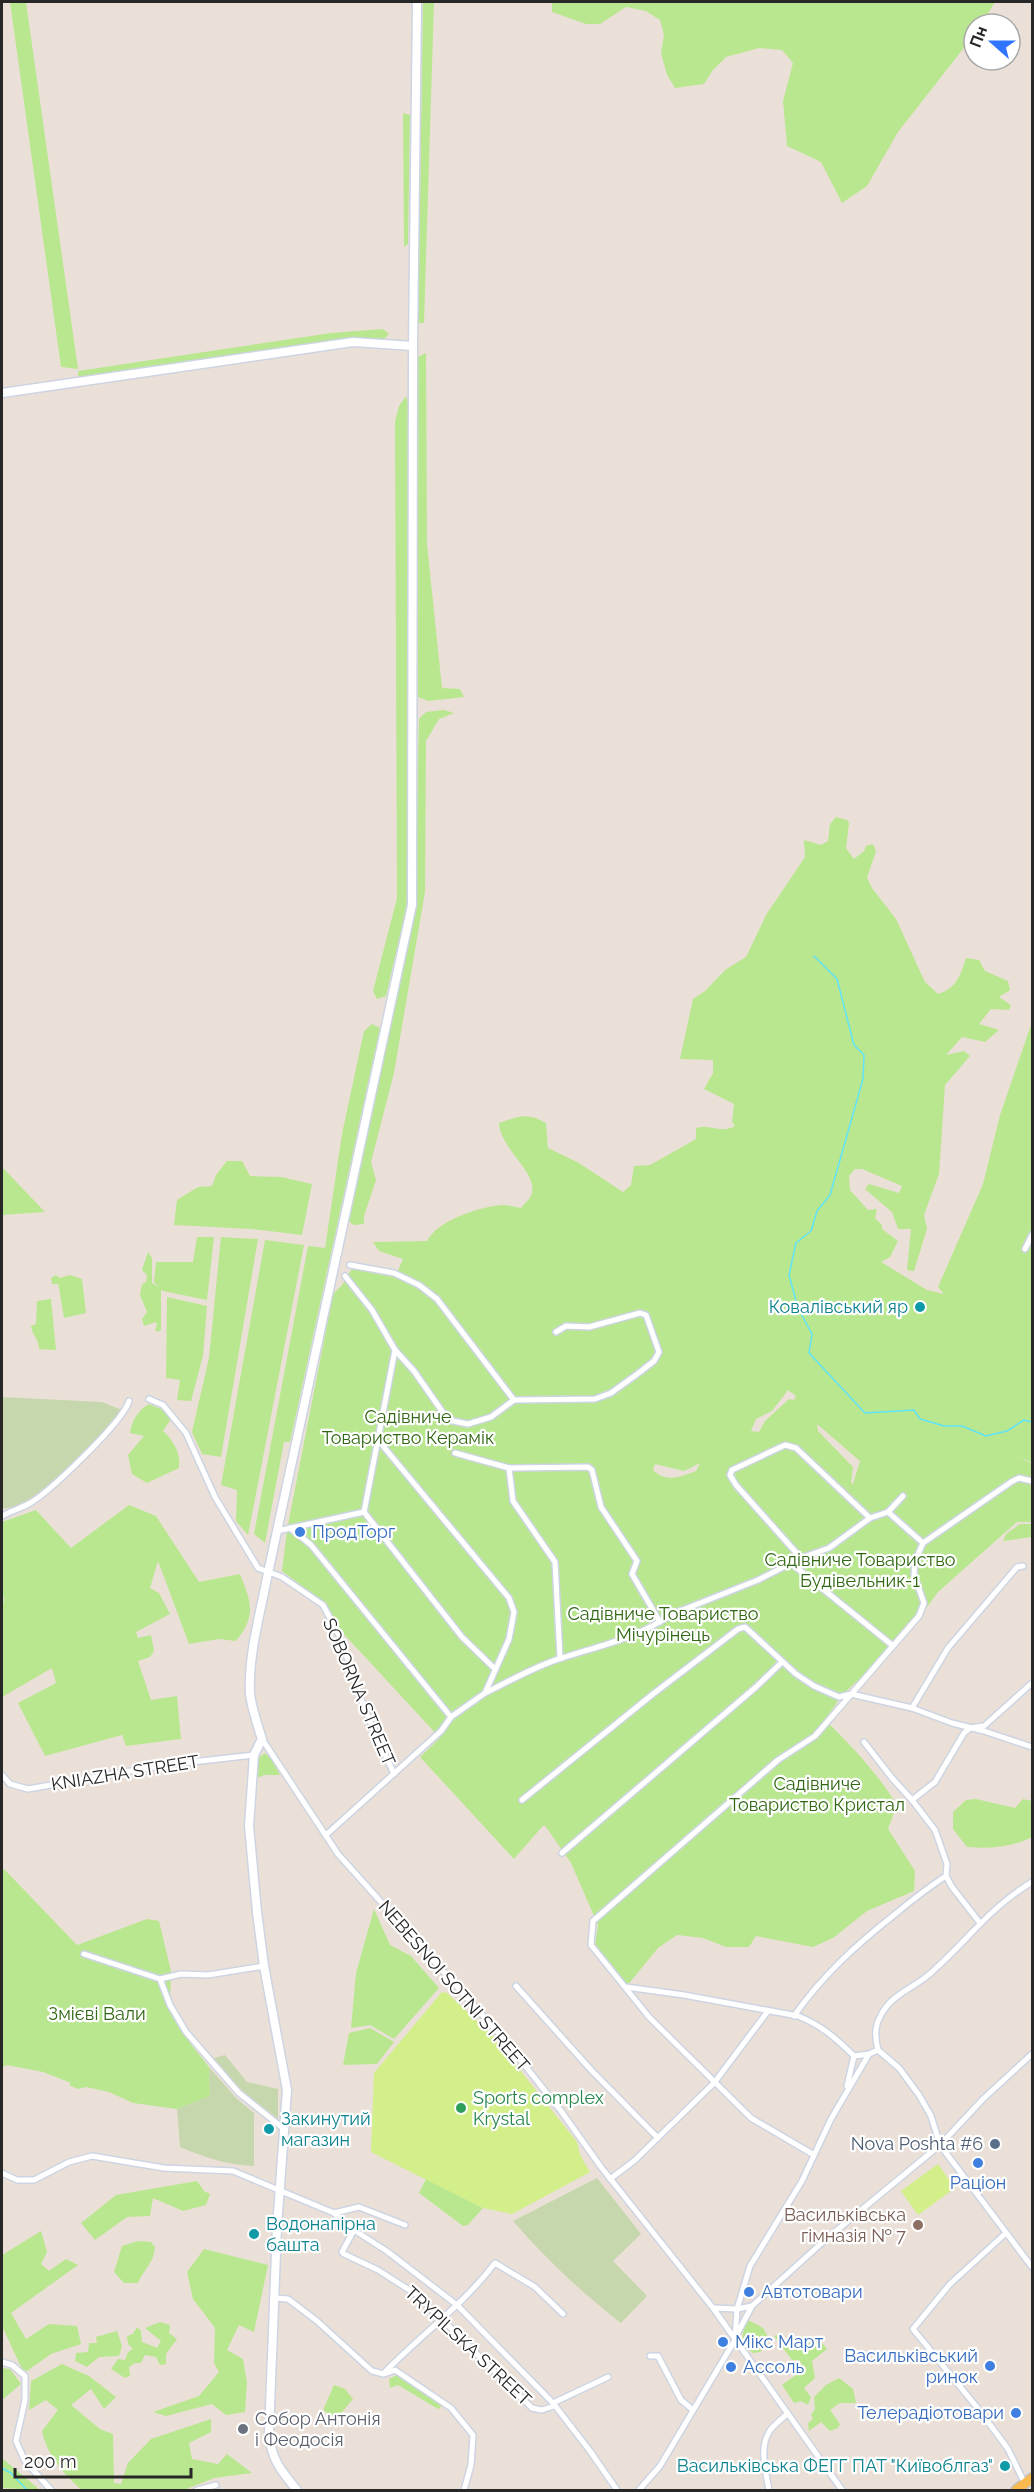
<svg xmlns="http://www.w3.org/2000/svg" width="1034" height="2492" font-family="Raleway,sans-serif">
<rect width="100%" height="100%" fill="#ebe0d7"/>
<g fill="#b9e78f" fill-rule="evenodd">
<polygon points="10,2 26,2 78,369 61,367"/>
<polygon points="423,2 434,2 424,323 418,323"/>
<polygon points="552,2 995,2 982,24 974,24 974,35 898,132 867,186 842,203 821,162 787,146 783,101 793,63 782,50 759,48 726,57 713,70 704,84 675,88 667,75 661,53 664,35 660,20 646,11 626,7 600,24 586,24 552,12"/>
<polygon points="403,113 410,115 408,244 404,247"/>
<polygon points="383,329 389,334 383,340 83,379 78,376 78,371 331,333"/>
<polygon points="426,353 427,544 442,688 460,689 464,697 428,701 418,697 418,357"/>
<polygon points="406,396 409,405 408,887 406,909 386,996 377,999 373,991 397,898 395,422 399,406"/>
<polygon points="444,710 454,713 439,719 426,741 425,892 394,1073 371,1162 376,1180 364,1216 364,1224 354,1225 348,1221 349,1214 415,914 419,719 426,712"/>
<path d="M836,817L847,820L849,823L846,848L854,859L864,851L866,846L873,844L876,851L867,878L872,888L896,919L925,982L938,994C957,988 960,976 966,958L979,960L985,971L1008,981L1010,990L999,997L1011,1005L1009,1010L991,1009L979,1024L999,1030L985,1042L962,1037L946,1055L964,1051L970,1056L945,1085L939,1174L924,1215L927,1229L914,1271L907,1270L911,1229H898L892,1212L865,1189L869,1184L899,1193L902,1186L862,1169H855L849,1176L850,1190L868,1210L877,1209L875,1218L882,1225V1229L898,1241L890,1257L881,1262L927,1290L944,1294L938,1287L983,1184L1000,1115L1032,1022V1463L1017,1456L1032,1464V1522H1017L938,1592L922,1614L869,1670L842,1695L825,1720C852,1746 877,1773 897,1805L888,1829L915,1871L914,1891L867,1911L833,1938L813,1947L756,1936L749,1947H726L703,1938L677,1935L658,1948L626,1987L595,1945L598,1925L571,1863L546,1827L544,1825L541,1828L514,1859L420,1757L440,1738L341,1631L326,1604L282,1571L287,1530L333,1294L342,1285L353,1267L396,1275L403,1259L379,1251L373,1242L427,1241C438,1220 479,1207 502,1205C508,1205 515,1207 521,1208C525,1203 531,1198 532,1193C537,1171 500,1149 499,1123C519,1116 527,1112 546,1123L548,1148L579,1163L623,1192L631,1185L634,1166L650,1165L696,1139V1128C710,1124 721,1134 735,1126L732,1122L734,1104L704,1089L713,1073V1060L680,1059L693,999L705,991L725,970L746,957L766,915L805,857L804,840L821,845L828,841L830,824ZM788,1390L796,1396L794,1400L789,1399L765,1421L759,1432L751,1431L756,1419L772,1411ZM817,1424L860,1461L853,1484L851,1483L853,1467L818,1431ZM700,1463L696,1471C680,1477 666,1483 653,1470L655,1464L684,1471Z"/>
<polygon points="372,1024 380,1028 290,1442 284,1442 265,1543 254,1534 308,1246 325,1248 342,1134 364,1031"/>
<polygon points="227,1161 242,1161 250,1176 281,1177 312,1184 302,1235 251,1229 174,1225 177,1200 198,1187 212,1186 216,1175"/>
<polygon points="2,1167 45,1212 2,1215"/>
<polygon points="197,1237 214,1237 207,1300 163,1291 154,1282 156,1262 193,1262"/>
<polygon points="221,1237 258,1239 221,1457 202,1454 192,1432 209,1358"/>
<polygon points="265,1240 304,1245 248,1535 236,1521 237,1490 221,1485"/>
<polygon points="148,1252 152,1258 152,1283 161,1288 161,1330 158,1332 155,1330 157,1325 156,1322 144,1326 142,1319 147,1312 140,1295 142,1284 146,1282 147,1275 142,1270"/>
<polygon points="56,1275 60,1278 70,1275 82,1279 86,1313 64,1318 59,1288 58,1284 52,1284 51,1278"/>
<polygon points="167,1297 207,1306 203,1356 191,1401 177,1400 180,1380 166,1378"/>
<path d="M51,1299L56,1350L39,1349C39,1339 32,1335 31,1326L36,1324L37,1301Z"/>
<path d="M149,1404L166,1411L171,1419L163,1431C174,1441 181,1453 179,1468L147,1483L132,1474L128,1455L144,1436L130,1433C132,1420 138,1410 149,1404Z"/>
<path d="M129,1505L156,1516L199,1582L240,1574C251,1602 257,1616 236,1641L219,1639L189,1644L158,1561L150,1588L159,1593L170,1614L136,1632L138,1638L151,1635L154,1651L150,1657L138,1661L151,1700L177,1696L181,1739L126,1746L122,1735L45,1756L18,1703L56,1683L52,1668L2,1697V1615L4,1597L2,1595V1522L36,1510L71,1548Z"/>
<polygon points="1020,1524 1032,1524 1032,1537 1003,1541 1006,1534"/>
<polygon points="265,1753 272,1760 280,1775 264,1775 257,1778 255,1775 258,1758"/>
<path d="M976,1799L1015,1808L1023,1799L1032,1801V1837C1013,1847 990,1849 967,1847L953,1829V1812L966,1800Z"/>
<polygon points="4,1869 77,1945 147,1919 159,1921 171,1971 170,2005 190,2043 209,2067 210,2096 177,2109 133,2103 109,2092 86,2087 78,2089 69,2085 71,2083 43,2072 7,2065 2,2067 2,1871"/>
<polygon points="374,1909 390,1945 411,1956 439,1988 394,2039 370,2025 351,2028 356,1973"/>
<polygon points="370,2028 394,2042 377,2064 343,2065 349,2033"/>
<polygon points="426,2179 483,2208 468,2225 463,2226 419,2193"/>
<polygon points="197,2181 204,2191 210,2194 206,2205 183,2211 153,2198 150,2216 127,2217 95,2240 81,2223 116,2195"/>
<polygon points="41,2231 47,2252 41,2264 49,2271 66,2259 78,2265 11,2313 26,2339 49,2324 77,2326 81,2344 51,2354 27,2371 22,2369 2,2326 2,2255"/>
<path d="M138,2241L151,2242L155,2247C154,2263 144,2269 138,2283H124L114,2272L122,2246Z"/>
<polygon points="204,2249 268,2265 254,2332 239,2325 227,2350 243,2359 247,2383 245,2412 226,2415 212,2404 166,2416 153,2412 199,2396 219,2372 214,2363 215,2328 193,2299 187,2272"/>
<path d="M748,2320L763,2328L768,2337L766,2347L760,2352L753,2353C739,2342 741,2335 748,2320Z"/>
<polygon points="160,2322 170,2325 169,2333 177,2339 166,2354 166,2364 160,2365 156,2357 145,2355 141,2363 135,2363 129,2367 130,2376 125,2378 111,2369 118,2359 125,2360 128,2352 133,2349 128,2344 127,2336 133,2334 137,2327 141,2331 142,2342 157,2348 161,2341 145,2328"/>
<polygon points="117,2331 122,2346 119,2356 99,2357 87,2367 75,2361 76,2353 88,2352 89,2343 97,2343 96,2337"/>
<polygon points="777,2335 788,2345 800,2341 807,2344 819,2339 827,2349 812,2361 815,2378 804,2388 811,2397 808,2405 801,2401 794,2403 782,2385 804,2369 799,2360 792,2360 774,2336"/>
<path d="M62,2364L89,2376L116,2397L104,2409L91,2389L71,2405L100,2429L113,2434L114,2483L121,2484L128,2463L151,2439L211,2419V2432L189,2443L192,2459L218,2464L227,2454L252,2473L214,2478L184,2490H82C64,2475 47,2455 42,2431L58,2410L46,2400L29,2410L31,2381Z"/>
<polygon points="2,2368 10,2369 21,2384 2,2400"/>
<polygon points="397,2375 442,2406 438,2409 398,2385 390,2388 389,2379"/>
<polygon points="839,2378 853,2389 856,2403 840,2403 830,2410 840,2424 838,2428 830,2431 821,2422 809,2431 808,2423 813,2419 811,2415 815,2409 814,2397 826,2385"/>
<polygon points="334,2385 345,2389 353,2399 336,2419 323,2410"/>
<polygon points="2,2458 40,2490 2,2488"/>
</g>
<g fill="#c7d7ad">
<path d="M2,1397L102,1402L122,1410C101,1434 33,1513 2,1508Z"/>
<polygon points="225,2055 247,2082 278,2089 278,2119 239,2088 214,2058"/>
<path d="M209,2067L236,2098L254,2113V2166C227,2165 204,2157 180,2147L177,2109L210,2096Z"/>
<path d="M597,2178L641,2234L613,2261L647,2296L621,2323C581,2292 546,2259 513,2221Z"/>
</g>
<g fill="#d2ef89">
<polygon points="442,1992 447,1993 493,2036 577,2142 580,2155 590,2172 512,2214 483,2208 371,2152 374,2073"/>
<polygon points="938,2164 955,2188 918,2215 901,2191"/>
</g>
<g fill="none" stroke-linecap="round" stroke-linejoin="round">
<g stroke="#61e3f7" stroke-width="1.5">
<polyline points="814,956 837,979 854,1045 864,1055 863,1079 830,1195 817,1211 811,1231 796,1243 789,1275 798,1308 812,1334 809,1353 865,1413 914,1410 920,1419 944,1426 962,1426 986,1436 1007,1431 1024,1420 1032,1422"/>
<polyline points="2,2468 11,2473 27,2490"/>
</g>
<defs>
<g id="street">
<polyline points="1025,1249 1032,1235"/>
<polyline points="350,1265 394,1273 419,1285 437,1299 514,1400"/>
<polyline points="345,1276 372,1310 395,1350 414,1371 444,1414 453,1421 468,1424 491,1417 514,1400 595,1399 611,1393 640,1372 654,1361 659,1352 646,1315 640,1313 589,1327 566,1326 556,1332"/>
<polyline points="149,1399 163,1405 186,1433 215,1497 258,1568 282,1577 323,1605 340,1637 365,1710 394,1774"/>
<polyline points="455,1453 509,1468 588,1467 592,1470 601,1507 637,1561 632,1574 660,1622"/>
<polyline points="509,1468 513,1501 555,1562 560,1658"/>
<polyline points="364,1512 462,1637 495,1669"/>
<polyline points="888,1512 923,1543"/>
<path d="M2,1516C11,1511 22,1508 32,1502C52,1489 123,1422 129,1401"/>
<polyline points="290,1528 311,1545 451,1717"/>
<polyline points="277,1531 364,1512 395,1350"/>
<polyline points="801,1558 736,1485 730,1475 732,1470 785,1445 796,1448 870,1518"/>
<polyline points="792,1564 892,1645"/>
<path d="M485,1693C510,1681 535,1666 562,1658C599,1646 638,1638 670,1615L758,1580L801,1558L829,1548L870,1518L888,1512L903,1496"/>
<polyline points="912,1708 948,1648 1017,1567 1023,1566"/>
<polyline points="262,1739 338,1854 503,2038 561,2111 601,2167 713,2308 842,2490"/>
<polyline points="864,1742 892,1778 912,1800 935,1782 964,1733 970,1728 984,1726 1032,1683"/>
<polyline points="2,1775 10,1784 28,1789 165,1765 254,1755"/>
<polyline points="522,1800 653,1694 738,1629 745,1627 796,1674 814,1686 839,1697 851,1694 912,1708 952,1723 984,1731 1032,1747"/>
<polyline points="912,1800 935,1830 947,1864 946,1876 952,1887 980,1923"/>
<polyline points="326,1835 441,1731 451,1717 485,1693 509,1639 514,1612 509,1598 378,1440"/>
<polyline points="562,1853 756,1687 782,1662"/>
<polyline points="84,1954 160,1979 170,2005 186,2032 239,2093 284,2129"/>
<polyline points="160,1979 181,1974 208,1975 264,1966"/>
<polyline points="516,1986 592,2071 658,2138"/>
<path d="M626,1987L684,1995L798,2016C821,2025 837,2039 854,2056L869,2054L878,2050L899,2068L919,2095L931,2116L940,2145L1032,2267"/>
<path d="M794,2016C822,1976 856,1945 894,1915C911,1901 927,1888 946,1876"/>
<path d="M878,2050C875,2038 874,2027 881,2015C892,1993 917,1987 933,1971C969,1939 989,1908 1032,1882"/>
<polyline points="847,2086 854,2056"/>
<polyline points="814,2155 751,2118 649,2017 591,1945 593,1921 778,1760 815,1736 919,1616 924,1603 914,1575 915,1561 923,1543 1011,1482 1019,1478 1032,1481"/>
<polyline points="2,2173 17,2180 34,2180 69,2162 92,2156 164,2168 233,2171 334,2213 354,2230 388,2252 457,2305 553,2403 590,2451 617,2490"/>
<polyline points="610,2179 634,2161 714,2083 768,2011"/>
<polyline points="334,2213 359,2207 405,2225"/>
<polyline points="354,2230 342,2252 344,2254 378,2270 417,2295 532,2408 542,2410 554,2406"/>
<polyline points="1006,2233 950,2284 913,2329 980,2411 1008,2449 1025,2484"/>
<polyline points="275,2298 288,2299 317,2321 372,2371 384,2374 395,2370 451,2408 473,2435 471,2465 464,2490"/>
<polyline points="713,2308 737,2309 752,2306 825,2240 940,2145 983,2099 1032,2054"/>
<polyline points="737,2334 752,2306"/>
<polyline points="650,2356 658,2356 681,2400 693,2410"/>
<polyline points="2,2362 12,2365 25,2376 25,2400 16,2441 25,2461 51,2490"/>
<path d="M385,2372C421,2335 463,2305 495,2263L535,2287L563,2314"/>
<polyline points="553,2403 608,2377"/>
<polyline points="197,2490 216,2485"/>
<polyline points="639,2490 660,2466 735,2340 737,2309 750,2266 802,2181 831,2119 869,2054"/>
<path d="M769,2490C766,2473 759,2448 769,2432C773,2425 781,2420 787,2414"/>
</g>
<g id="secondary">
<polyline points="2,393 353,342 413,346"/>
<path d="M297,2490C281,2471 271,2459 269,2433L277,2227L287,2090L264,1966L257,1912L249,1826L254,1755L262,1739C257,1724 252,1709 250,1694C248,1654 261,1611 268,1573L412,905L413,346L417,2"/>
</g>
<polyline id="primary" points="1016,2490 1032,2478"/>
</defs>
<use href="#street" stroke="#cdd4e2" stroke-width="8"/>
<use href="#secondary" stroke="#cdd4e2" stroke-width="11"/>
<use href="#primary" stroke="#c3c3c3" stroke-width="12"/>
<use href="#street" stroke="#fff" stroke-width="5"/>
<use href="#secondary" stroke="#fff" stroke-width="8"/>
<use href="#primary" stroke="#faba4e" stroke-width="9"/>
</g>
<g fill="#0f9aa8" stroke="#fff" stroke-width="2">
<circle cx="920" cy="1307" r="6"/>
<circle cx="269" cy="2129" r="6"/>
<circle cx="254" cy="2234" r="6"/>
<circle cx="1005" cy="2466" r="6"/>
</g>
<g fill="#3f7fe0" stroke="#fff" stroke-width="2">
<circle cx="300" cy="1532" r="6"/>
<circle cx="978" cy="2163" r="6"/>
<circle cx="749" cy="2292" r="6"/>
<circle cx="723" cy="2342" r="6"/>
<circle cx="990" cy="2366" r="6"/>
<circle cx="731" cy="2367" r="6"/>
<circle cx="1016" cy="2413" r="6"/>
</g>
<circle fill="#2e9e5b" stroke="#fff" stroke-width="2" cx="461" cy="2108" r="6"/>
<circle fill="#5c6f8a" stroke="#fff" stroke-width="2" cx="995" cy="2144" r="6"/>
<circle fill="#8d6e63" stroke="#fff" stroke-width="2" cx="918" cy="2225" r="6"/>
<circle fill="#6b7280" stroke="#fff" stroke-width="2" cx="243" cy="2429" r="6"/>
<g text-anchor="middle" stroke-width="4.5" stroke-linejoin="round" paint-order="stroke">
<g font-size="18" fill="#0d838f" stroke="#fff" text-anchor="end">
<text x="908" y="1313">Ковалівський яр</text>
<text x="281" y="2125" text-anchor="start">Закинутий<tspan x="281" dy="21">магазин</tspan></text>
<text x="266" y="2230" text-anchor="start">Водонапірна<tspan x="266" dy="21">башта</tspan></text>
<text x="993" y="2472">Васильківська ФЕГГ ПАТ "Київоблгаз"</text>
</g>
<g font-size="18" fill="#316814" stroke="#fff">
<text x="408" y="1423">Садівниче<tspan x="408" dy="21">Товариство Керамік</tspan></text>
<text x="860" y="1566">Садівниче Товариство<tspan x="860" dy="21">Будівельник-1</tspan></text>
<text x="663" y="1620">Садівниче Товариство<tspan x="663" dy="21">Мічурінець</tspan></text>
<text x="817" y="1790">Садівниче<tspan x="817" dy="21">Товариство Кристал</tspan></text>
<text x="97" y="2020">Змієві Вали</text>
</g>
<g font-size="18" fill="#366cbe" stroke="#fff" text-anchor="start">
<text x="312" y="1538">ПродТорг</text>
<text x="978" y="2189" text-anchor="middle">Раціон</text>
<text x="761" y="2298">Автотовари</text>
<text x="735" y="2348">Мікс Март</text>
<text x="978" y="2362" text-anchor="end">Васильківський<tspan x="978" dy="21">ринок</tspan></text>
<text x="743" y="2373">Ассоль</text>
<text x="1004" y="2419" text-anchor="end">Телерадіотовари</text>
</g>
<g font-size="18" fill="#272727" stroke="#fff">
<text transform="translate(359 1692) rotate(67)" y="6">SOBORNA STREET</text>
<text transform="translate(125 1773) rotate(-9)" y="6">KNIAZHA STREET</text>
<text transform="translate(454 1986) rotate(49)" y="6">NEBESNOI SOTNI STREET</text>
<text transform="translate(468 2346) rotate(43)" y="6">TRYPILSKA STREET</text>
</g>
<g font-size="18" fill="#27864d" stroke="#fff" text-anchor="start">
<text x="473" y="2104">Sports complex<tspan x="473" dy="21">Krystal</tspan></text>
</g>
<g font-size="18" fill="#4e5e75" stroke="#fff" text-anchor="end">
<text x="983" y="2150">Nova Poshta #6</text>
</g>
<g font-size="18" fill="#785e54" stroke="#fff" text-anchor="end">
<text x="906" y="2221">Васильківська<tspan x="906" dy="21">гімназія № 7</tspan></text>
</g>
<g font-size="18" fill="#5b616d" stroke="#fff" text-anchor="start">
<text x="255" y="2425">Собор Антонія<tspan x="255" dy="21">і Феодосія</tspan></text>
</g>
</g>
<rect width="1034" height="2492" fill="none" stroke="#272727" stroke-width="6"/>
<g transform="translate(992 42) rotate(291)"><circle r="28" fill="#ffffff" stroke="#a9a9a9" stroke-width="1.5"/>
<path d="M0-4.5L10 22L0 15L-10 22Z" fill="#3174ff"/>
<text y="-9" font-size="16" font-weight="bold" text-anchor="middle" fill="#272727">Пн</text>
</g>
<path d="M15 2468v9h176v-9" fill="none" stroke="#272727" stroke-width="3"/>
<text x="24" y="2468" font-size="18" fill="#272727" stroke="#ffffff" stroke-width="4.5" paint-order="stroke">200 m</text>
</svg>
